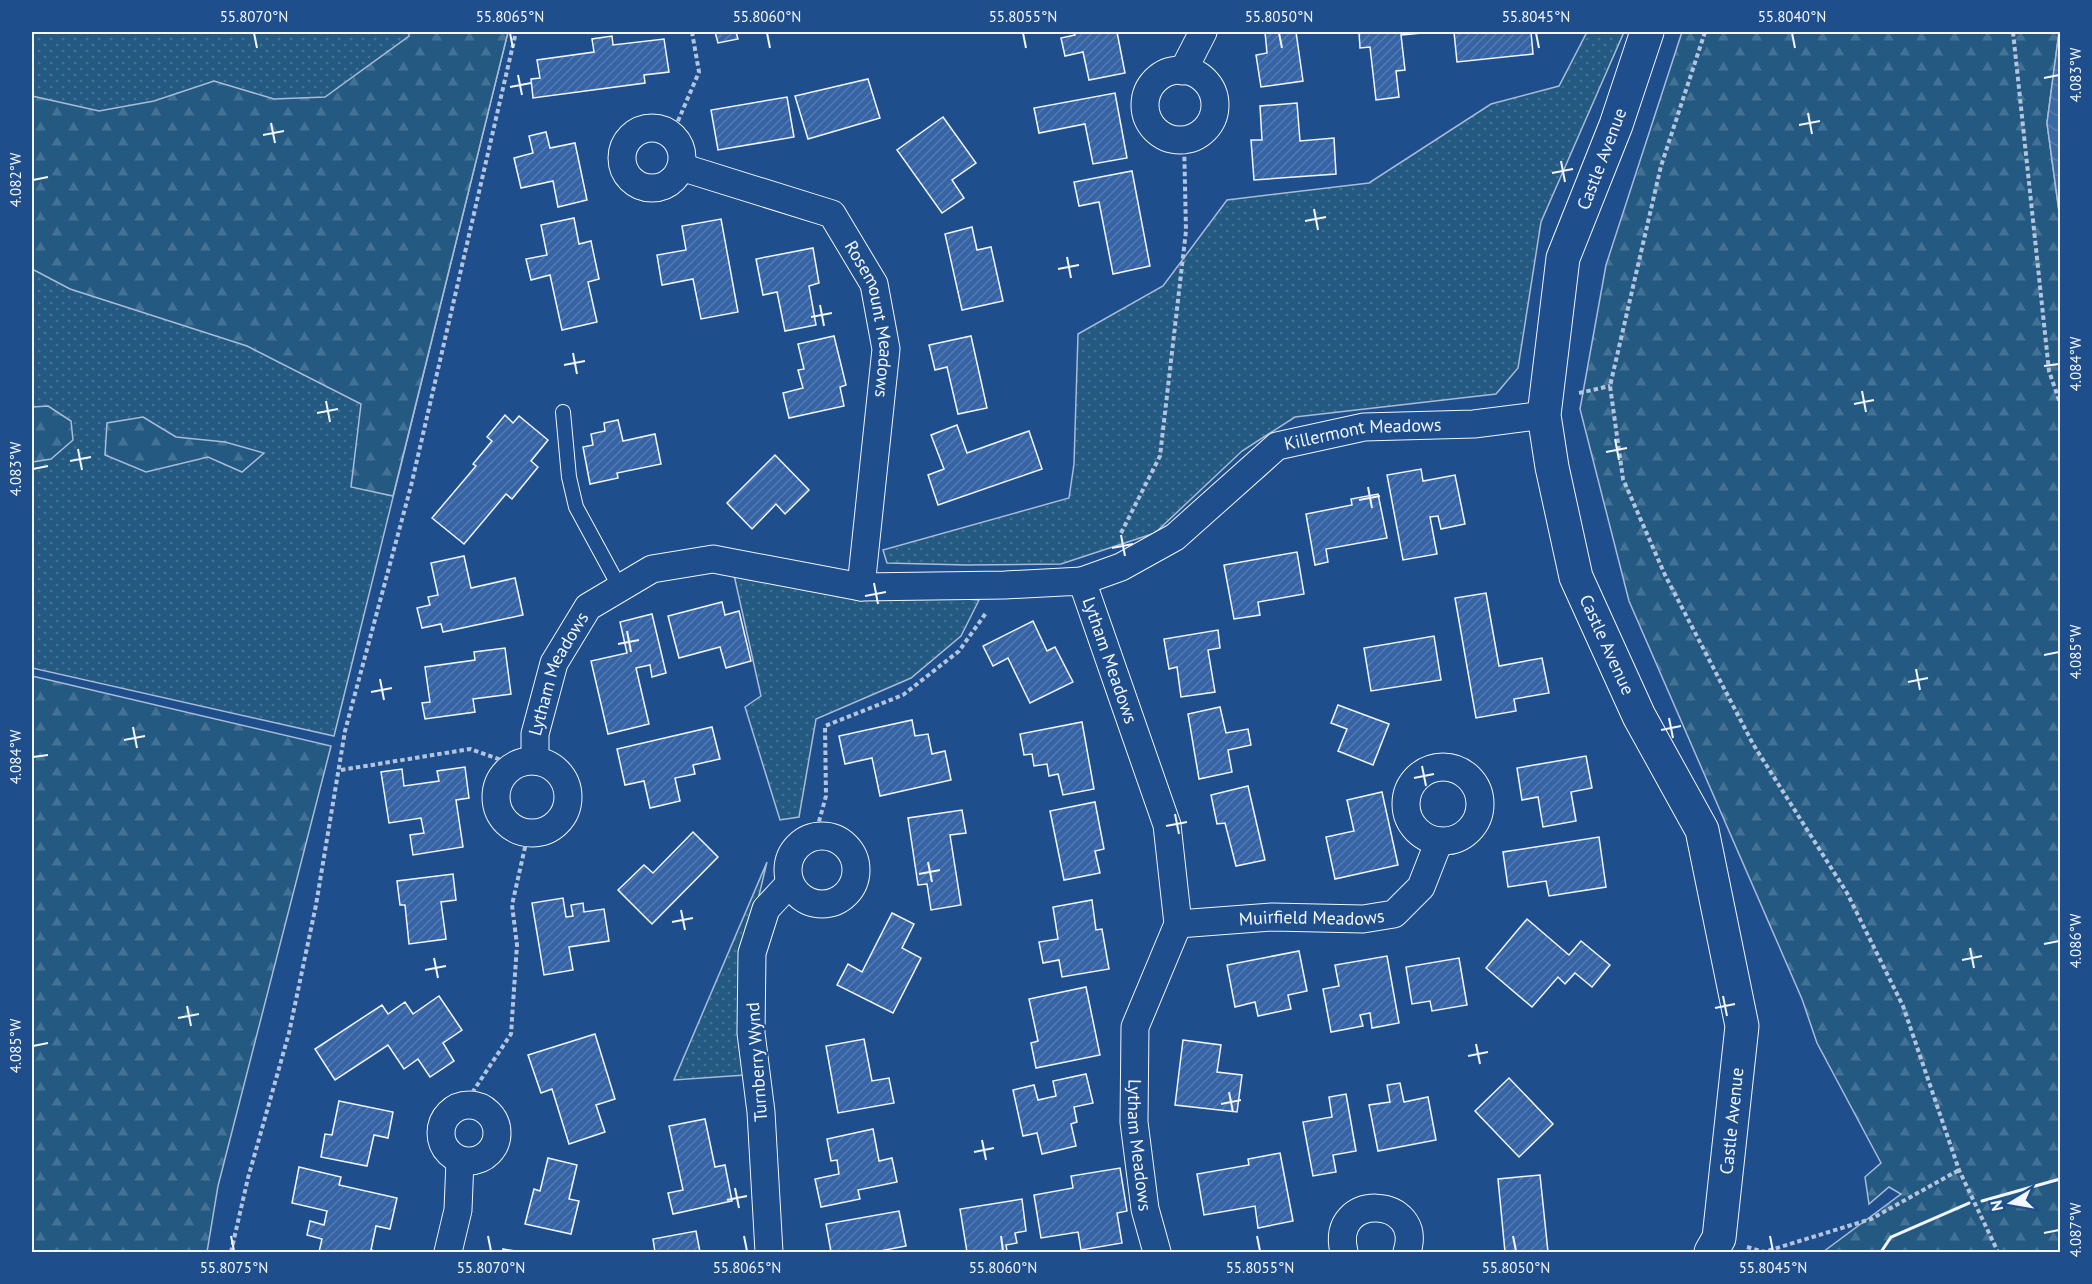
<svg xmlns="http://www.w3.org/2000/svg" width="2092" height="1284" font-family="'PT Sans',sans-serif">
<defs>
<pattern id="grass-dots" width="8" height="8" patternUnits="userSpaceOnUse" patternTransform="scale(1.5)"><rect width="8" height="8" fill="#245a82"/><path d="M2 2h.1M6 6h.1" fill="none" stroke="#447295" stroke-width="1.8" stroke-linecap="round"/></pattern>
<pattern id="forest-firs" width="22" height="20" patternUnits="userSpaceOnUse" patternTransform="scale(1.5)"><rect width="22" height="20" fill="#245a82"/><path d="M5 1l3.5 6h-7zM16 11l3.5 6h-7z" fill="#447295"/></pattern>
<pattern id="water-waves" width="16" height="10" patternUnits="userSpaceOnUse" patternTransform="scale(1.5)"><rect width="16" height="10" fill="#3b69a3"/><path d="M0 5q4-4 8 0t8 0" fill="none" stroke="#587fb1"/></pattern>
<pattern id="building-hatch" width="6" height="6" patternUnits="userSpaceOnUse" patternTransform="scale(1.5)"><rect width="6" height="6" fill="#3563a3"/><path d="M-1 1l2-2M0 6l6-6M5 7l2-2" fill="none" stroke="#537ab1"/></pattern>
</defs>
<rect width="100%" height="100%" fill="#1f4e8c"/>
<g fill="url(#grass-dots)" stroke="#a8bbd7" stroke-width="1.5">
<polygon points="32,32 508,32 334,736 32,668"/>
<polygon points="1587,32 1624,32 1541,222 1518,368 1496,394 1295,417 1242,451 1155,533 1061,564 967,565 887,563 883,550 1069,498 1074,464 1078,334 1163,286 1227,200 1369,183 1491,104 1559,86"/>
<polygon points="734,575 875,592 979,600 961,636 911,678 816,719 799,817 780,820 745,707 761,696"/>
<polygon points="767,862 743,962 745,1075 674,1080"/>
</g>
<g fill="url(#forest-firs)" stroke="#a8bbd7" stroke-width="1.5">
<polygon points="409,32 508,32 393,496 351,487 361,404 247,346 70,289 32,269 32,96 99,111 154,101 214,81 274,99 325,97 409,36"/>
<polygon points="1682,32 2059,32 2047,123 2060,219 2060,1252 1823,1252 1901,1194 1889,1187 1869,1204 1865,1177 1881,1163 1817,1043 1802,999 1629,601 1580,409 1606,265"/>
<polygon points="48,406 71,421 73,440 51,459 32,462 32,407"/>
<polygon points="143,417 176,437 225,442 264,453 242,472 208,457 146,472 105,455 107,423"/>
<polygon points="32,676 331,746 218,1186 207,1252 32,1252"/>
</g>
<polygon fill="url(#water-waves)" stroke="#a8bbd7" stroke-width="1.5" points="2059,32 2060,32 2060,219 2047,123"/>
<g fill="url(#building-hatch)" stroke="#f2f6ff" stroke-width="1.5">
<polygon points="715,32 736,32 738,39 718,43"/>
<polygon points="1074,32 1117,32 1125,73 1089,80 1083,52 1065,56 1061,38 1075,35"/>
<polygon points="1265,32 1296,32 1303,81 1261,87 1256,55 1267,53"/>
<polygon points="1359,32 1433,32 1401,35 1405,70 1396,71 1399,97 1376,100 1370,47 1360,48"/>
<polygon points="1454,32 1531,32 1533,54 1457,62"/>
<polygon points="612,36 613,45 664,39 669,72 644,75 645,83 533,98 531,79 540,78 537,60 594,52 592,39"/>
<polygon points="868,79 880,118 808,139 795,96"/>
<polygon points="1115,93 1127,158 1093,164 1085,124 1039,133 1034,108"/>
<polygon points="787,97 794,137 718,150 711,110"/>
<polygon points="1297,103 1300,141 1334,138 1336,174 1254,180 1251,140 1262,140 1260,106"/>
<polygon points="943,117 976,163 952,180 964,198 942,213 897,150"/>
<polygon points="546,132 550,148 575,143 587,200 558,207 553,181 521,188 514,158 533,153 529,136"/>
<polygon points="1132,171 1150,266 1113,274 1099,202 1079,206 1074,182"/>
<polygon points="574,218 579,244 591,241 599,279 588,282 597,322 562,330 550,275 531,280 526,259 547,255 541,225"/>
<polygon points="721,219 738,312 701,319 693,279 662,285 657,255 686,250 682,226"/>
<polygon points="972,227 977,250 991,247 1003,301 962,310 945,234"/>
<polygon points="813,248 819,283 809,286 816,325 785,331 777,292 763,295 756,259"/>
<polygon points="834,336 846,385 840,387 844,406 789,418 783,393 803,388 798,370 804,369 798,344"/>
<polygon points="971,336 987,408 958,414 947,367 935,370 929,345"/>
<polygon points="505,415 513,423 519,416 548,440 531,461 538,467 512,499 506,494 464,544 432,518 476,466 473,464 492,441 487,437"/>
<polygon points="618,420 623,441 655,434 661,464 617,473 618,478 590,484 583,447 593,445 591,434 605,431 604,423"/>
<polygon points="957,425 967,453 1029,431 1042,469 938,505 928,475 944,469 931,435"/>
<polygon points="775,455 809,490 785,514 776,504 752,529 727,503"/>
<polygon points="1421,469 1423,481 1455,475 1465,524 1441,529 1438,516 1430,517 1437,554 1403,560 1387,475"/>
<polygon points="1378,494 1387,538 1326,549 1328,562 1315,565 1306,514 1352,505 1351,499"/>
<polygon points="1297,552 1304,594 1258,602 1260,615 1234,619 1224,565"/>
<polygon points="464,556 471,588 515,578 523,615 443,632 441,624 422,628 417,608 430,605 428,597 438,595 431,563"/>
<polygon points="1486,593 1499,666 1542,658 1549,693 1514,699 1516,711 1476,718 1455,598"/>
<polygon points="722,602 725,615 739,611 751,661 726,668 720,647 679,658 668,616"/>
<polygon points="652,614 666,673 652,677 650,665 636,668 649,724 608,734 591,661 627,653 620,622"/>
<polygon points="1033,621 1047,651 1055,647 1073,682 1030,703 1008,658 993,666 983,646"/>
<polygon points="1218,630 1220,648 1208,650 1215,692 1181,697 1177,667 1169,669 1164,639"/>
<polygon points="1434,636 1441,680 1371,691 1364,648"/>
<polygon points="505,648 511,694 473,699 475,712 425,719 422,703 430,702 425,667 475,660 474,652"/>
<polygon points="1338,705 1389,724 1373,765 1338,751 1347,729 1331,723"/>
<polygon points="1220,707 1226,733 1248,729 1251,745 1228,750 1232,772 1199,779 1188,714"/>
<polygon points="912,720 915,736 928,734 932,754 945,751 951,780 880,796 872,758 845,764 839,736"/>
<polygon points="1082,722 1094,789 1063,795 1058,774 1049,776 1047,764 1034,766 1032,754 1024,755 1020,734"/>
<polygon points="712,727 720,759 693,765 695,774 675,778 680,801 650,808 644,781 625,785 617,749"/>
<polygon points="1586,756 1592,788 1571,792 1576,821 1543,827 1538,797 1522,800 1517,768"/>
<polygon points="465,767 469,798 456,800 463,847 413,855 410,835 424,833 421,818 389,823 381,772 402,769 404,786 439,781 437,771"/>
<polygon points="1248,786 1265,860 1236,866 1225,823 1217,824 1211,795"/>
<polygon points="1382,792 1398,865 1335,879 1326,837 1354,831 1347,800"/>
<polygon points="1095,802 1104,849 1095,851 1100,873 1064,880 1050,811"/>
<polygon points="962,810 966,833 950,835 961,905 931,910 927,884 918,885 908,818"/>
<polygon points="693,832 718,857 652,924 618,890 644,865 653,873"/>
<polygon points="1599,837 1606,887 1549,896 1546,881 1508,887 1503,852"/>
<polygon points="453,874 456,900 441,902 446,939 409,944 405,905 400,905 397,881"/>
<polygon points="563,898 566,917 573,916 571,905 583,903 584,912 604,909 609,941 569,947 573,970 544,975 532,903"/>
<polygon points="1092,900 1096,930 1102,929 1109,969 1062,977 1059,960 1043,963 1039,942 1058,939 1053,907"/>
<polygon points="892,913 914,924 902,948 921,958 893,1013 837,985 848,964 862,972"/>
<polygon points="1527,919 1569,955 1581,941 1610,965 1592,987 1575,973 1565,984 1558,977 1532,1007 1486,968"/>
<polygon points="1299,951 1307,991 1288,995 1291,1009 1258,1016 1255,1002 1235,1007 1227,965"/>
<polygon points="1387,956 1399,1023 1372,1028 1370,1013 1360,1015 1363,1026 1331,1032 1323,989 1339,986 1335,965"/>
<polygon points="1459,958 1467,1005 1432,1011 1430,1001 1412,1004 1406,967"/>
<polygon points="1086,987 1100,1055 1036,1068 1031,1043 1038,1041 1029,999"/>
<polygon points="439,996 462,1030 443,1043 454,1061 430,1077 418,1059 404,1069 388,1045 335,1080 315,1049 382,1005 388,1014 405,1002 413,1014"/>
<polygon points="595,1034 615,1099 596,1105 605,1132 569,1144 552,1089 541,1093 528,1055"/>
<polygon points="864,1039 872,1081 889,1078 894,1103 838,1113 826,1046"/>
<polygon points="1183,1040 1221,1045 1217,1072 1242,1075 1237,1112 1175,1105"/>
<polygon points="1086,1074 1093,1103 1074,1107 1077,1122 1071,1124 1076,1146 1042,1154 1037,1133 1023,1136 1013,1090 1034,1085 1038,1100 1056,1096 1053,1081"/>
<polygon points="1509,1078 1553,1124 1519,1157 1475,1111"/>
<polygon points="1400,1083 1404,1102 1428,1097 1436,1140 1378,1151 1369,1105 1390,1102 1387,1085"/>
<polygon points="1346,1094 1356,1151 1333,1155 1336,1172 1313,1176 1303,1122 1332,1117 1329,1097"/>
<polygon points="339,1101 393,1112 388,1138 374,1135 367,1166 321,1157 325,1134 332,1135"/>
<polygon points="705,1119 715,1167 725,1165 732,1201 673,1214 668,1193 683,1190 669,1126"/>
<polygon points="873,1129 879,1161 892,1158 897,1182 858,1190 860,1199 821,1207 815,1179 839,1174 837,1160 831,1161 827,1139"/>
<polygon points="1280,1153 1293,1221 1258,1228 1255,1206 1204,1215 1197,1174 1249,1165 1248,1159"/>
<polygon points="548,1158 577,1165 569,1199 579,1201 571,1234 525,1224 534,1189 540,1191"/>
<polygon points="299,1167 341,1177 339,1185 397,1198 390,1229 376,1226 371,1250 380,1252 319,1252 322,1239 307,1235 310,1221 324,1225 327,1211 292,1203"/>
<polygon points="1120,1168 1127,1211 1117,1213 1122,1243 1081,1250 1078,1232 1041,1238 1034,1195 1073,1188 1071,1176"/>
<polygon points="1540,1175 1548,1252 1505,1252 1498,1179"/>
<polygon points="1022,1199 1026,1231 1015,1233 1017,1243 1006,1245 1007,1251 967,1252 960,1209"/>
<polygon points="899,1211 906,1246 875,1252 831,1252 826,1224"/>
<polygon points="696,1231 700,1252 655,1252 653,1239"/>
<polygon points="503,1249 521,1252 503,1252"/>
</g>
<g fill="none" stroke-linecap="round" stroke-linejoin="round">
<defs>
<polyline id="lane" points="563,412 569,477 576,507 620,588"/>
<g id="street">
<circle cx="1180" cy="105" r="35"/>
<polyline points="1183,71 1203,32"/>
<circle cx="652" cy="158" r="30"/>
<path id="s1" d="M681,167L832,214L874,284L886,349L861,587"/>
<path id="s2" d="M1082,581L1121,567L1175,537L1277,446L1364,427L1474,424L1544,415"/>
<circle cx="532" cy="797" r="36"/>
<path id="s3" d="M535,761V734L554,663L588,607L652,569L713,559L861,587L1005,585L1082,581L1167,825L1178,924L1135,1027L1134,1122L1145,1209L1157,1252"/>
<circle cx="1443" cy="804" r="37"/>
<circle cx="822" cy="870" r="34"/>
<path id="s4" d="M1178,924L1272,917L1363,919L1394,914L1421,887L1439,841"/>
<circle cx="469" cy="1133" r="28"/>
<polyline points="448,1252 458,1210 460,1160"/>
<polyline points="769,1252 761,1112 751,1033 752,953 766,909 790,883"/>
<path d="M1344,1252C1329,1191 1425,1196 1407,1252"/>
</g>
<g id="secondary">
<path id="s5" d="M1647,32L1616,125L1563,258L1544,415L1552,467L1576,577L1639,716L1702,830L1742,1026L1719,1238L1711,1252"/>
</g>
</defs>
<use href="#lane" stroke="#f2f6ff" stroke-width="16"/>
<use href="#street" stroke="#f2f6ff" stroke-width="29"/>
<use href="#secondary" stroke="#f2f6ff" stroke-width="35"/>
<g stroke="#b3c4dc" stroke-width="4" stroke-dasharray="4.5 3" stroke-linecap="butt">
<polyline points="1705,32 1661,166 1610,386 1623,479 1665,575 1753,744 1847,893 1903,1006 1959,1170 1998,1252"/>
<polyline points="2013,32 2049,371 2060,403"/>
<polyline points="672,135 699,72 692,32"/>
<polyline points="1579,393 1610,386"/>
<polyline points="1121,533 1160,456 1186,231 1184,140"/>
<polyline points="341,770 470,749 507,762"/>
<polyline points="815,836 826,796 825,726 903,695 959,651 986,613"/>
<polyline points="464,1105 511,1034 517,945 512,905 528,834"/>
<polyline points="1747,1247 1764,1252 1871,1219 1959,1170"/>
<polyline points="231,1252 248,1178 289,1033 316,905 345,731 411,486 516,32"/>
</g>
<use href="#lane" stroke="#1f4e8c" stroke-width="14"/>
<use href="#street" stroke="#1f4e8c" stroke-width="27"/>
<use href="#secondary" stroke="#1f4e8c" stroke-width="33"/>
<g stroke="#f2f6ff" stroke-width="3">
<polyline points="1982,1201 2060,1179"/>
<polyline points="1881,1252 1891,1237 1969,1203"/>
</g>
</g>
<path fill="none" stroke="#f2f6ff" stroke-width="2" d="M254,33L257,48M510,33L513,48M767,33L770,48M1023,33L1026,48M1279,33L1282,48M1536,33L1539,48M1792,33L1795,48M518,75L522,95M2044,78L2059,75M510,87L531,83M1808,113L1812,134M271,123L275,143M1799,125L1820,121M263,135L284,131M1561,161L1565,182M1552,173L1573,169M33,180L48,177M1314,209L1318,230M1305,221L1326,217M1067,257L1071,278M1058,269L1079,265M820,305L824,326M811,317L832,313M573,353L577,374M564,365L585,361M2044,366L2059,364M1862,391L1866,412M326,401L330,422M1854,404L1874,400M317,413L338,409M1615,439L1619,460M78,449L82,470M1606,452L1627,448M70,461L91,457M33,469L48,466M1368,487L1372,508M1359,500L1380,496M1121,535L1125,556M1112,548L1133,544M874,583L878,604M865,596L886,592M627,631L631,652M618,644L639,640M2044,655L2059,652M1916,669L1920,690M380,679L384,700M1908,682L1928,678M371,692L392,688M1669,718L1673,738M133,727L137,748M1661,730L1681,726M124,740L145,736M33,757L48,755M1422,766L1426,786M1414,778L1434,774M1175,814L1179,834M1166,826L1187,822M928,862L932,882M919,874L940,870M681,910L685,930M672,922L693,918M2044,944L2059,941M1970,948L1974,968M434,958L438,978M1962,960L1982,956M425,970L446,966M1723,996L1727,1016M187,1006L191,1026M1715,1008L1735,1004M178,1018L199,1014M1476,1044L1480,1064M33,1046L48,1043M1468,1056L1488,1052M1229,1092L1233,1112M1221,1104L1241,1100M982,1140L986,1160M974,1152L994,1148M735,1188L739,1208M727,1200L747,1196M2044,1233L2059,1230M231,1236L234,1251M488,1236L491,1251M744,1236L747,1251M1001,1236L1003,1251M1257,1236L1260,1251M1513,1236L1516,1251M1770,1236L1773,1251"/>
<g text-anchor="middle" stroke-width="4.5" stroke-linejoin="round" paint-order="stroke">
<g font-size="18" fill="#f2f6ff" stroke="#1f4e8c">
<text transform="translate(1602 159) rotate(-69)" y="6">Castle Avenue</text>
<text dy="6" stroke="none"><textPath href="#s1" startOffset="273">Rosemount Meadows</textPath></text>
<text dy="6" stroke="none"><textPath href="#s2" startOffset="327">Killermont Meadows</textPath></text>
<text dy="6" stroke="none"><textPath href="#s5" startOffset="639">Castle Avenue</textPath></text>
<text dy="6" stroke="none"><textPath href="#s3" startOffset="758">Lytham Meadows</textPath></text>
<text dy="6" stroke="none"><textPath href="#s3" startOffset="92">Lytham Meadows</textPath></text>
<text dy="6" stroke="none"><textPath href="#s4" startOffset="134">Muirfield Meadows</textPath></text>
<text transform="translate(757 1062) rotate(-94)" y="6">Turnberry Wynd</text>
<text transform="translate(1732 1121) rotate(-84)" y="6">Castle Avenue</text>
<text dy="6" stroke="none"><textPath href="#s3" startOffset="1262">Lytham Meadows</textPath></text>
</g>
</g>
<rect width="2092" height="1284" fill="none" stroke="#1f4e8c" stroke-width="66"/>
<g transform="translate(2011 1203) rotate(259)" stroke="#1f4e8c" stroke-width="4.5" paint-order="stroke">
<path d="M0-4.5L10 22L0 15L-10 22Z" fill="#f2f6ff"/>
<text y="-9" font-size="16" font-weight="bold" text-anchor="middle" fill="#f2f6ff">N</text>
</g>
<rect x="33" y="33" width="2026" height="1218" fill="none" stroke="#f2f6ff" stroke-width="2"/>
<g font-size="15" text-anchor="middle" fill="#f2f6ff">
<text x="254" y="22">55.8070°N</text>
<text x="510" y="22">55.8065°N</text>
<text x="767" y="22">55.8060°N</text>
<text x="1023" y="22">55.8055°N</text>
<text x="1279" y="22">55.8050°N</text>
<text x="1536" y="22">55.8045°N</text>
<text x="1792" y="22">55.8040°N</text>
<text transform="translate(2076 75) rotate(-90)" y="5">4.083°W</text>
<text transform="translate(16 180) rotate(-90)" y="5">4.082°W</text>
<text transform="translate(2076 364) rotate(-90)" y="5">4.084°W</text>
<text transform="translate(16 469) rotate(-90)" y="5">4.083°W</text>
<text transform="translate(2076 652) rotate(-90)" y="5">4.085°W</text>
<text transform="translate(16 757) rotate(-90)" y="5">4.084°W</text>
<text transform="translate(2076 941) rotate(-90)" y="5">4.086°W</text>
<text transform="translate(16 1046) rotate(-90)" y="5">4.085°W</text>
<text transform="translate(2076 1230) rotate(-90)" y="5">4.087°W</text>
<text x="234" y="1273">55.8075°N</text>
<text x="491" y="1273">55.8070°N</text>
<text x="747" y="1273">55.8065°N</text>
<text x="1003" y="1273">55.8060°N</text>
<text x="1260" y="1273">55.8055°N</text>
<text x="1516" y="1273">55.8050°N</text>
<text x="1773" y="1273">55.8045°N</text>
</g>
</svg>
